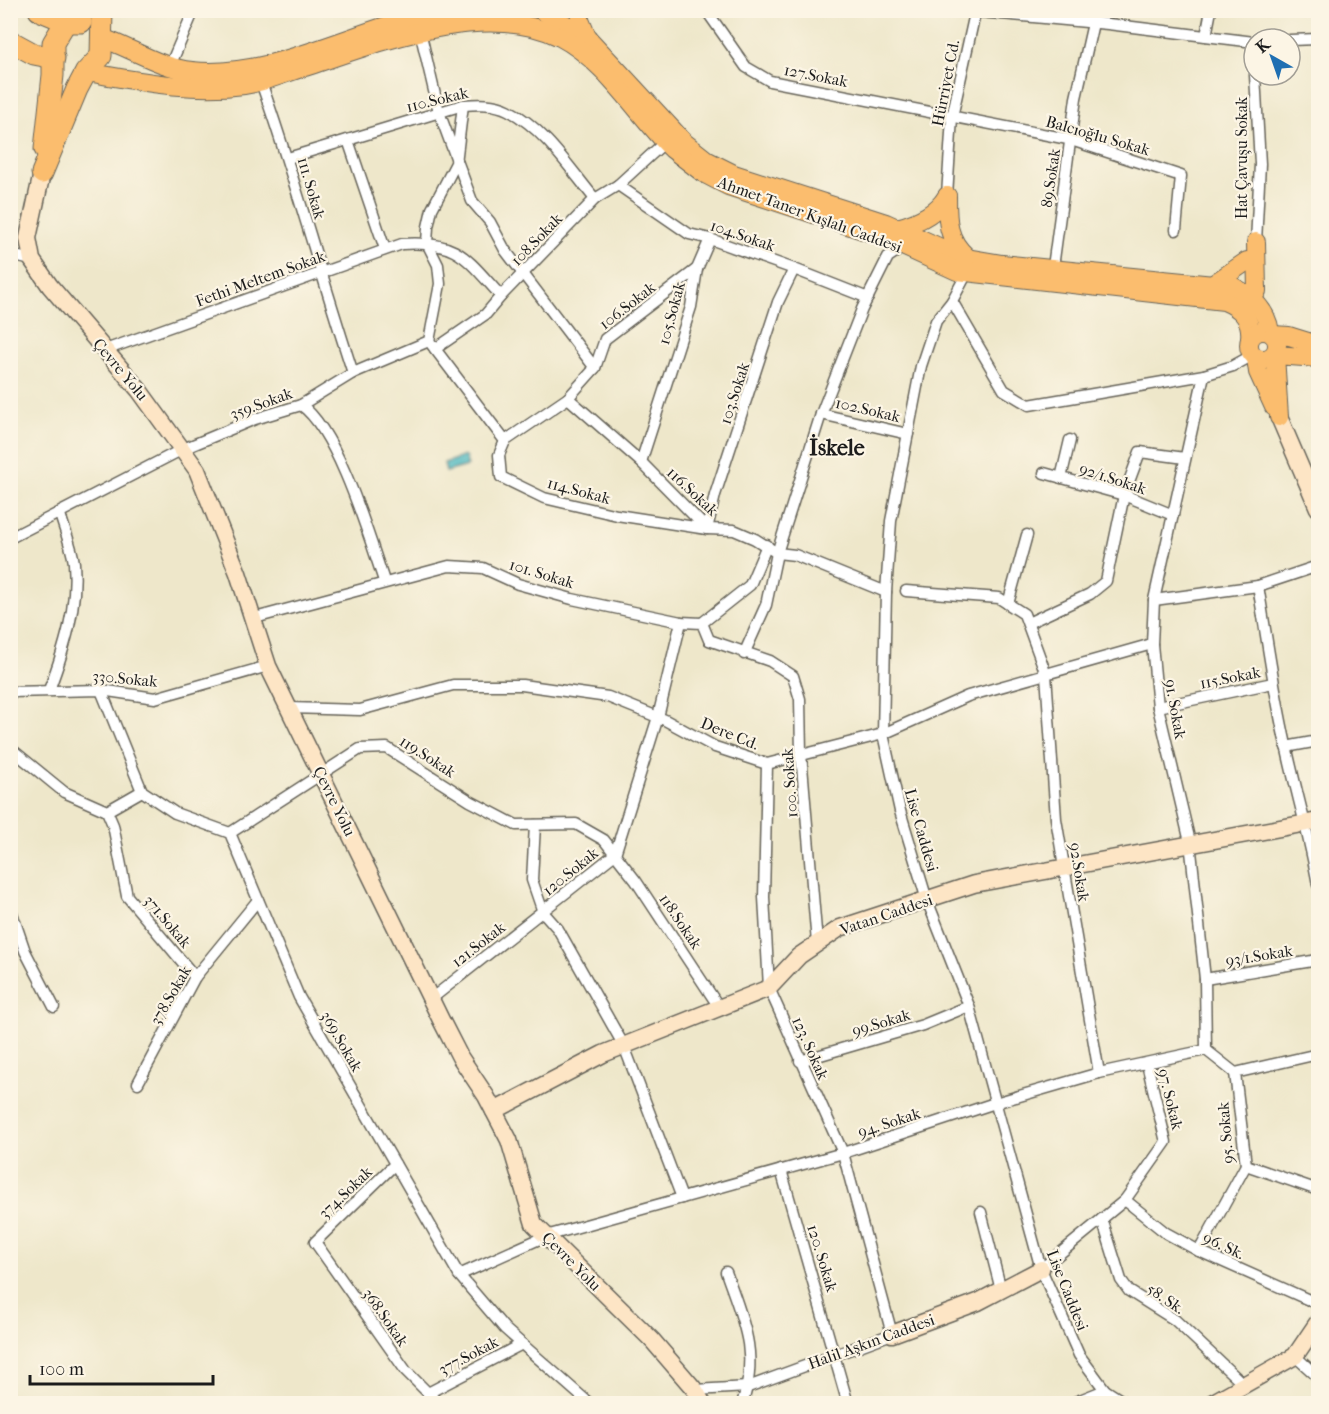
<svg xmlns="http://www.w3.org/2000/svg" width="1329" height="1414" font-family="'IM FELL French Canon',serif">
<rect width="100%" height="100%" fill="#fcf5e5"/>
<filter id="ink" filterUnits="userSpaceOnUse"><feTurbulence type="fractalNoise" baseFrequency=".0167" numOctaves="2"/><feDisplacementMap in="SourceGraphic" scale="12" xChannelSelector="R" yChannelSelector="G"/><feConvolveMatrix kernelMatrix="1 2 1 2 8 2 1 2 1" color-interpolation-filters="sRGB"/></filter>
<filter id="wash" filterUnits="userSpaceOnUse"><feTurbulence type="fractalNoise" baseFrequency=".008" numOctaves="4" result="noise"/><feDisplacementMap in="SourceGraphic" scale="24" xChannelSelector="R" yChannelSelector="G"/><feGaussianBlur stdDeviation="1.35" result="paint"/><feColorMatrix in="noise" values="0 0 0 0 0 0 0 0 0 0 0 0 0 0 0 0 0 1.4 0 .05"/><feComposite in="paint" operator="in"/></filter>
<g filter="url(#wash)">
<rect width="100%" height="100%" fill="#eee7ca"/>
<polygon fill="#46b5be" stroke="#31686d" stroke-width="1.5" points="465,456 468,466 446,472 444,463"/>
</g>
<g filter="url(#ink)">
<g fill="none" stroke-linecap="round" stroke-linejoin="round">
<defs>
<g id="street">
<polyline points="706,10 746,67 770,81 1068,139 1181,176 1176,230"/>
<polyline points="957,10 1108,24 1254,42"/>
<polyline points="420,31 439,112 472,201 490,222 505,250 595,368"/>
<polyline points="1206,36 1211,10"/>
<polyline points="1290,40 1318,39"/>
<polyline points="170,66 194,10"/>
<polyline points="1255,75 1260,164 1256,242"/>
<path d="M261,82C295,178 321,276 353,373"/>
<polyline points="348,140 385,249"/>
<path d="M288,158L463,105C478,104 494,103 508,110C545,129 570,169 595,199"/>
<polyline points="618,185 689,234 710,239 794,269 868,298"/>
<polyline points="947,196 952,117 975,13"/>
<polyline points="10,255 32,260"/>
<polyline points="1053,267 1076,98 1093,23"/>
<polyline points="967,273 952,301 1004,390 1029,405 1204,375 1233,366 1253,355"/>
<polyline points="952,301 936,321 921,366 891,521 886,592 883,734 900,811 927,900 969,1006 1041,1269 1079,1355 1105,1390 1127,1404"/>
<polyline points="429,341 505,441 499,455 501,477 544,498 617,515 707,529 715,495 778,302 794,269"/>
<polyline points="435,349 486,314 501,296"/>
<path d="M105,350L402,244C458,240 466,258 501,296L595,199L618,185L665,142"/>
<polyline points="1204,375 1154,600 1152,644 1158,707 1190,842 1205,979 1206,1050"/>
<polyline points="568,398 641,462 707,529 734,530 755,539 777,553 795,555 886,592"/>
<path d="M301,405C338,431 369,537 384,581"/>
<polyline points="821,414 908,434"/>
<polyline points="505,441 568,398 595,368 605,339 697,269"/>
<polyline points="641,462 691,307 697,269 710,239"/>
<polyline points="1044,473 1124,495 1173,515"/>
<polyline points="1306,477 1318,474"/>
<polyline points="1061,478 1070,440"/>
<polyline points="10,538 183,449 255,419 301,405 353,373 429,341 440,284 438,265 427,243 428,227 432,209 456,163 463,105"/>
<path d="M1258,586C1267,639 1274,693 1286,745C1296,792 1310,838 1318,885"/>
<polyline points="906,591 999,598 1024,614 1046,674 1056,819 1099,1073"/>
<polyline points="1154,600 1258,586 1318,566"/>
<polyline points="1008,604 1027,535"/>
<polyline points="251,619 449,566 483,568 518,584 572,599 681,622 702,623 709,640 770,661 793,676 800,699 801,754 817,943"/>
<polyline points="702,623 750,585 767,545"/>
<polyline points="1028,623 1090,594 1106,581 1124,495 1140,452 1185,458"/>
<polyline points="744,654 766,605 777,553 821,414 862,309 888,257 903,247"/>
<path d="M49,690C64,650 78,607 74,563C72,547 64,529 60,514"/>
<polyline points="101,690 142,791 175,813 230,833 299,997 459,1275 505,1329 590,1404"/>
<polyline points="10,692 101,690 155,698 268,666"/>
<polyline points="1158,707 1273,683"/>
<polyline points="289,708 360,710 453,685 522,685 608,697 665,720 715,747 767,764 883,734 968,696 1152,644"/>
<polyline points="1286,747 1318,741"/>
<polyline points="10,748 64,792 107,811 142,791"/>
<polyline points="107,811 113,825 127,896 195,977"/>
<polyline points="535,825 532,880 543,912 558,929 624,1046 682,1198"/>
<polyline points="230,833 360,749 387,748 470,801 516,825 576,824 604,840 636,881 719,1007"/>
<polyline points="615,854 658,717 681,622"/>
<polyline points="10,907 25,951 54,1007"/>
<polyline points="1205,979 1318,960"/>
<polyline points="431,999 615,854"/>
<polyline points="800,1061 923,1025 969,1006"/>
<polyline points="1235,1073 1318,1054"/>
<polyline points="138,1083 195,977 258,900"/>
<polyline points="395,1164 315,1242 406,1371 439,1404"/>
<polyline points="1246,1165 1318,1190"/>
<polyline points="781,1170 848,1404"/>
<polyline points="1125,1200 1166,1233 1199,1251 1318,1304"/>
<polyline points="981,1212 1001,1290"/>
<polyline points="1102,1219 1121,1280 1129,1291 1175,1320 1242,1383"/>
<polyline points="1199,1251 1246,1165 1235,1073"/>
<polyline points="1041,1269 1125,1200 1166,1142 1147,1064"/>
<path d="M726,1272C742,1318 760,1354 742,1404"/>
<polyline points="459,1275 546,1236 843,1153 995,1103 1099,1073 1206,1050 1235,1073"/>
<polyline points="1295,1356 1318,1377"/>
<polyline points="695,1390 748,1387 892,1334 843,1153 769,988 764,897 767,764"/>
<polyline points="428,1393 522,1344"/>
<polyline points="1070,1404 1105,1390"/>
</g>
<g id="secondary">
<polyline points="42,173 28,238 32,260 50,286 139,390 197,470 238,573 268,666 441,1020 460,1057 486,1096 509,1140 534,1224 652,1340 695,1390 703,1404"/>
<polyline points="1279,417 1318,508"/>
<polyline points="494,1111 603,1054 769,988 799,956 840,928 974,884 1318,821"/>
<polyline points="892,1334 978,1302 1041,1269"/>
<polyline points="1210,1404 1295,1356 1318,1322"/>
</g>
<g id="primary">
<path d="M541,10L587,37L684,142L708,161L734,174L886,223L961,257L1002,264L1234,287C1253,297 1267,311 1270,332"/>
<polyline points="580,10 580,20 587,37"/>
<path d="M102,38C131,48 161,68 192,71C277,80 366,22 450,10"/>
<path d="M86,72C139,81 190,92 244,85C265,82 285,73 305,67C380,42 485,0 560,37C606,61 636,113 672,149L703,173L728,186L881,236L957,271L1224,301C1241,308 1252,319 1250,338"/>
<path d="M947,196C947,220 947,240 967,257"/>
<path d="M897,228C916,223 937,213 947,196"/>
<polyline points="1215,283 1247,261"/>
<polyline points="1246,309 1257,291 1256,242"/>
<circle cx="1263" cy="345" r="14"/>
<polyline points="1273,335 1289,336 1318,345"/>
<polyline points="1256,358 1258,372 1274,407"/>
<polyline points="1279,417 1275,355 1318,358"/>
</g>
<g id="highway">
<polyline points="39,10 68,22 81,22"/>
<polyline points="10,41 34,54 54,58"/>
<polyline points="45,149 53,75 53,43 73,10"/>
<polyline points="42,173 77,89 86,72 101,56 102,10"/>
</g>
</defs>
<use href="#street" stroke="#666359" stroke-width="13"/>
<use href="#secondary" stroke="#666359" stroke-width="19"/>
<use href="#primary" stroke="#666359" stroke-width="20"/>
<use href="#highway" stroke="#666359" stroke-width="23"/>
<use href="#street" stroke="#fff" stroke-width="10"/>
<use href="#secondary" stroke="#fde5c5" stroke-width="16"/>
<use href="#primary" stroke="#fbbd6e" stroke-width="18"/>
<use href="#highway" stroke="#fbbd6e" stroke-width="21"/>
</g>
</g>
<g text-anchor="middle" stroke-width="4.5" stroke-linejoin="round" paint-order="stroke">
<g font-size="16" fill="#1c1c1c" stroke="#fcf5e5">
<text transform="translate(816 75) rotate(11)" y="6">127.Sokak</text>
<text transform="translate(945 83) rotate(-79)" y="6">Hürriyet Cd.</text>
<text transform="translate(437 99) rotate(-14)" y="6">110.Sokak</text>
<text transform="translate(1098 135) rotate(16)" y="6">Balcıoğlu Sokak</text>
<text transform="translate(1241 158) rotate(-90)" y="6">Hat Çavuşu Sokak</text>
<text transform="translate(1050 178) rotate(-82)" y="6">89.Sokak</text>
<text transform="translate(312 188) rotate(74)" y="6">111. Sokak</text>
<text transform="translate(810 214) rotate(20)" y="6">Ahmet Taner Kışlalı Caddesi</text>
<text transform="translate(743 235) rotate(19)" y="6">104.Sokak</text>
<text transform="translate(536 239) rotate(-46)" y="6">108.Sokak</text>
<text transform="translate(260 278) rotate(-20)" y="6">Fethi Meltem Sokak</text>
<text transform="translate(627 305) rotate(-38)" y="6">106.Sokak</text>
<text transform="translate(671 313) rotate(-75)" y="6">105.Sokak</text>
<text transform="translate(121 369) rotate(50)" y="6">Çevre Yolu</text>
<text transform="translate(734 393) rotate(-72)" y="6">103.Sokak</text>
<text transform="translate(261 403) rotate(-20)" y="6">359.Sokak</text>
<text transform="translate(868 409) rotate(13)" y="6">102.Sokak</text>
<text transform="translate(1113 478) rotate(18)" y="6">92/1.Sokak</text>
<text transform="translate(579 490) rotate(15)" y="6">114.Sokak</text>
<text transform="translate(693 491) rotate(43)" y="6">116.Sokak</text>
<text transform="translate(542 573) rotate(17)" y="6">101. Sokak</text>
<text transform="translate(1230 677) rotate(-11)" y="6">115.Sokak</text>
<text transform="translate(125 678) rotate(5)" y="6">330.Sokak</text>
<text transform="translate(1176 709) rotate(80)" y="6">91. Sokak</text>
<text transform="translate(730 733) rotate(22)" y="6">Dere Cd.</text>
<text transform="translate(428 756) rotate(33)" y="6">119.Sokak</text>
<text transform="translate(789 783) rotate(-94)" y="6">100. Sokak</text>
<text transform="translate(335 801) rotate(64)" y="6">Çevre Yolu</text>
<text transform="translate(922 830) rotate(74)" y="6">Lise Caddesi</text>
<text transform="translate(570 871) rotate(-39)" y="6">120.Sokak</text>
<text transform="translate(1080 872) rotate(81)" y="6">92.Sokak</text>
<text transform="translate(886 914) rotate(-19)" y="6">Vatan Caddesi</text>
<text transform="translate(168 921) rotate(50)" y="6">371.Sokak</text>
<text transform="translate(681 921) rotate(56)" y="6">118.Sokak</text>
<text transform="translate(478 944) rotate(-38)" y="6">121.Sokak</text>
<text transform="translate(1259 955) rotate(-9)" y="6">93/1.Sokak</text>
<text transform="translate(170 995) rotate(-60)" y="6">378.Sokak</text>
<text transform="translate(881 1022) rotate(-17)" y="6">99.Sokak</text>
<text transform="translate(342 1041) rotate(60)" y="6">369.Sokak</text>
<text transform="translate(811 1048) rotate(66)" y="6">123. Sokak</text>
<text transform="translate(1171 1099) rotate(76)" y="6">97. Sokak</text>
<text transform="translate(889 1122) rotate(-18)" y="6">94. Sokak</text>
<text transform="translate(1225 1133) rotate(-95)" y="6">95. Sokak</text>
<text transform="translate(345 1192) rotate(-44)" y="6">374.Sokak</text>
<text transform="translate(1224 1245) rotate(25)" y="6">96. Sk.</text>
<text transform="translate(823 1258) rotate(73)" y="6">120. Sokak</text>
<text transform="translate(572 1261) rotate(45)" y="6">Çevre Yolu</text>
<text transform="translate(1068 1290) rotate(68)" y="6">Lise Caddesi</text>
<text transform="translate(1166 1298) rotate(34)" y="6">58. Sk.</text>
<text transform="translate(386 1317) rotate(55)" y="6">368.Sokak</text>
<text transform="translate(871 1341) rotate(-20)" y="6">Halil Aşkın Caddesi</text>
<text transform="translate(468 1355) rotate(-28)" y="6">377.Sokak</text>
</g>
<g font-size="22" font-weight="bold" fill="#1c1c1c" stroke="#fcf5e5">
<text x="837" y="455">İskele</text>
</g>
</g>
<rect width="1329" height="1414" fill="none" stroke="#fcf5e5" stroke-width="36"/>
<g transform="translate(1272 57) rotate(320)"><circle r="28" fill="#fcf5e5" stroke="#a29e95" stroke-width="1.5"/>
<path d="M0-4.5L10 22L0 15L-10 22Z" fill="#1f6fb2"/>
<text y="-9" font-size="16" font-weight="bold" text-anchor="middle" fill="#1c1c1c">K</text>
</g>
<path d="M30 1375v9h183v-9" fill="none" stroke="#1c1c1c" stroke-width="3"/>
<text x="39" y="1375" font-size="18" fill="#1c1c1c" stroke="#fcf5e5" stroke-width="4.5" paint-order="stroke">100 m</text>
</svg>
